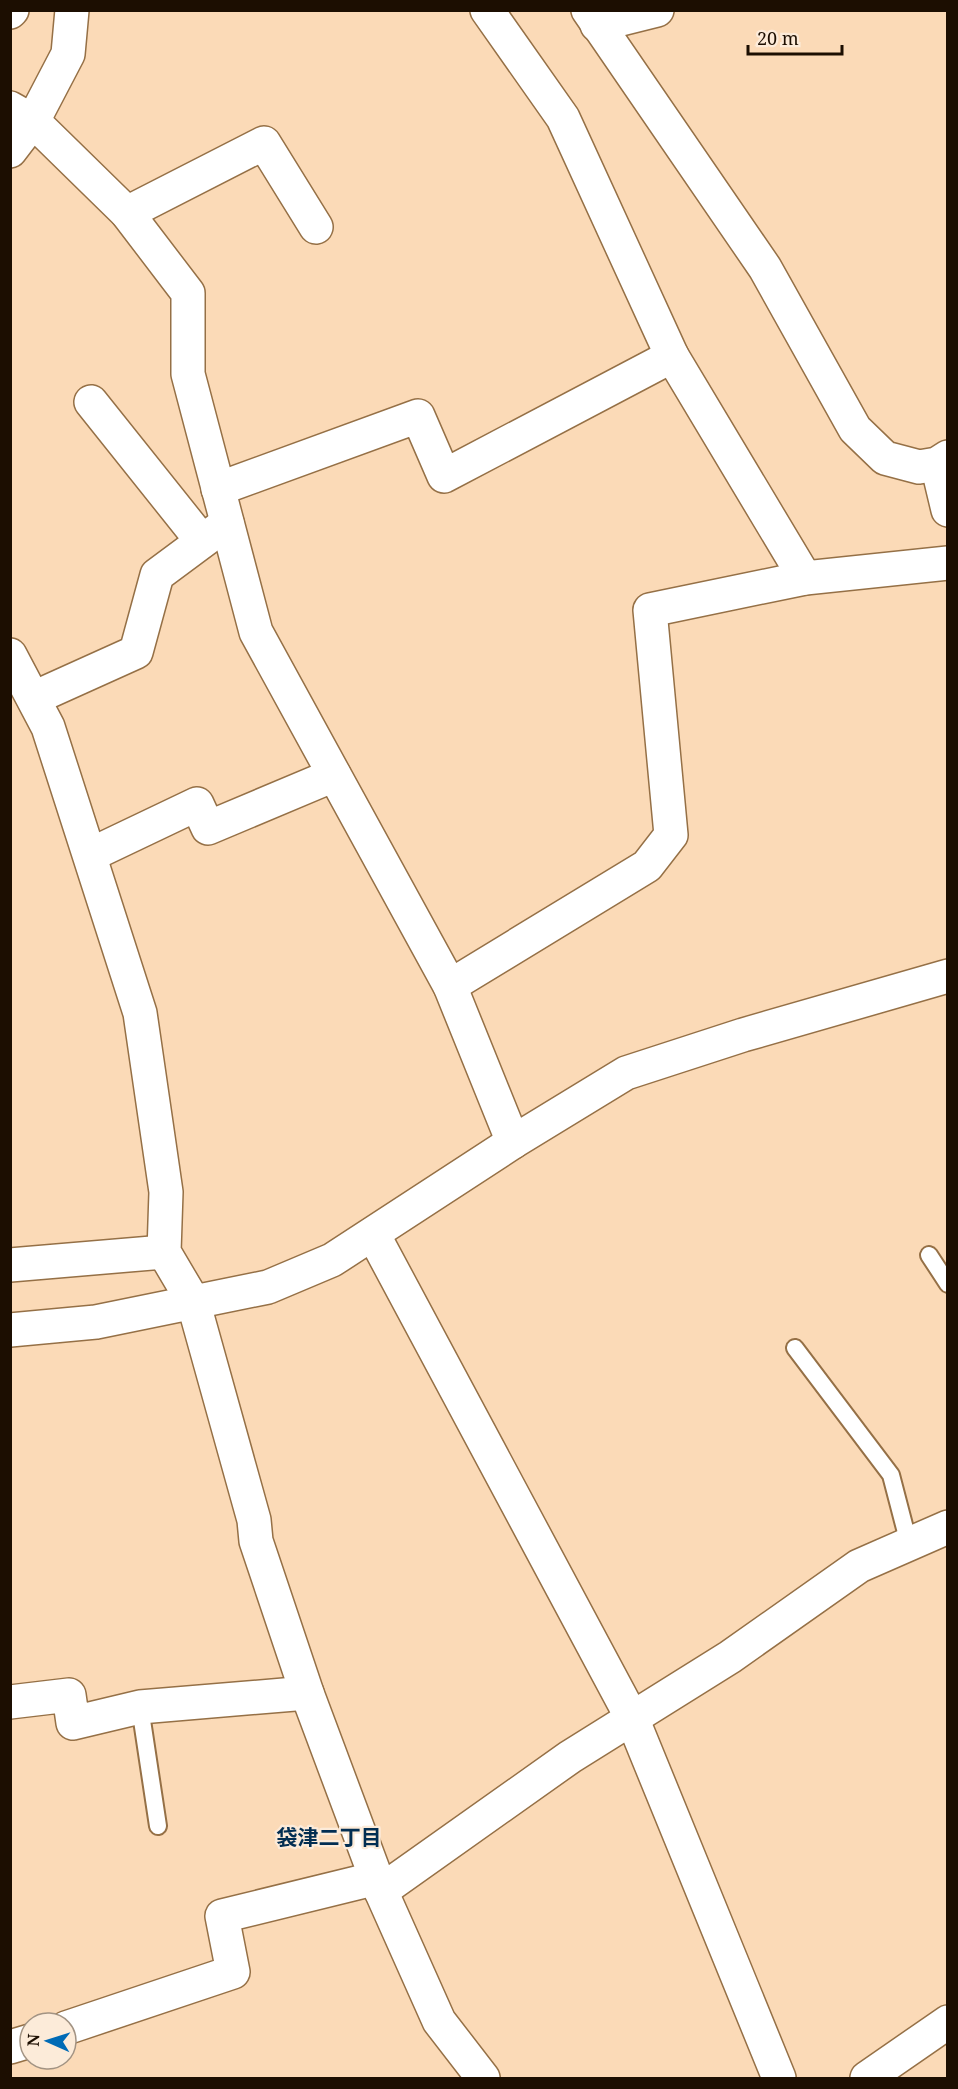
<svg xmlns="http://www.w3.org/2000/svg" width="958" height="2089" font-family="'Noto Serif','Noto Sans JP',serif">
<rect width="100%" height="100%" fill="#fbdab7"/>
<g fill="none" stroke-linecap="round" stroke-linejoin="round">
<defs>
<g id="service">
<polyline points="929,1255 948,1284"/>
<polyline points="795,1348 891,1475 909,1544"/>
<polyline points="140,1707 158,1826"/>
</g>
<g id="minor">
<polyline points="487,10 563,118 672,356 805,578"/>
<polyline points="588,10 765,268 855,429 885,458 919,467 937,464 948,457"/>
<polyline points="10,12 12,10"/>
<polyline points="597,25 657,10"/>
<polyline points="10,108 33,121 127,213 188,293 188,374 256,632 450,986 513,1142"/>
<polyline points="10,151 33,121 68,54 72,10"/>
<polyline points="127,213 264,143 316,227"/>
<polyline points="91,402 202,541"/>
<polyline points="937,464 948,510"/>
<polyline points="218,489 418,416 444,476 672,356"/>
<polyline points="10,655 48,727 140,1013 166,1192 164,1252 193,1301 254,1520 256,1541 307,1693 381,1891 439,2021 483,2078"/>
<polyline points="34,698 136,652 157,575 227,523"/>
<polyline points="90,855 197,804 208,828 334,775"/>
<polyline points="450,986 647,866 671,835 650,610 805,578 948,563"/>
<polyline points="373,1234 632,1718 779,2078"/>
<polyline points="10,1265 164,1252"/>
<polyline points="10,1330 96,1322 268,1287 332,1260 513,1142 626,1073 743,1035 948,976"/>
<polyline points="10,1702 69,1695 73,1723 140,1707 307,1693"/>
<polyline points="381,1891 570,1757 730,1657 859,1566 948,1527"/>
<polyline points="66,2028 233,1972 222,1916 377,1878"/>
<polyline points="10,2047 30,2041"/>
<polyline points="867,2078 948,2022"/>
</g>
</defs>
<use href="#service" stroke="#957046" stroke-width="20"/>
<use href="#minor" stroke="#957046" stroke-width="36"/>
<use href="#service" stroke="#fff" stroke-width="16"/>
<use href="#minor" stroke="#fff" stroke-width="33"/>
</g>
<g text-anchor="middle" stroke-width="4.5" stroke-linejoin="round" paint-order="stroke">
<g font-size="21" font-weight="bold" fill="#022e52" stroke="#fcebd9">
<text x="329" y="1845">袋津二丁目</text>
</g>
</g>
<rect width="958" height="2089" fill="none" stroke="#1c0e01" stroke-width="24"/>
<g transform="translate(48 2041) rotate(273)"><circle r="28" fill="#fcebd9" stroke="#a29383" stroke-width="1.5"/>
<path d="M0-4.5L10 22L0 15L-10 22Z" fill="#006bb6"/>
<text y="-9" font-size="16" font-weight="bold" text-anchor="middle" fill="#1c0e01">N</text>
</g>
<path d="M748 45v9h94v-9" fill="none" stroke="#1c0e01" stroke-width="3"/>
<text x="757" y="45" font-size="18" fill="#1c0e01" stroke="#fcebd9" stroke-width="4.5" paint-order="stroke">20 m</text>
</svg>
